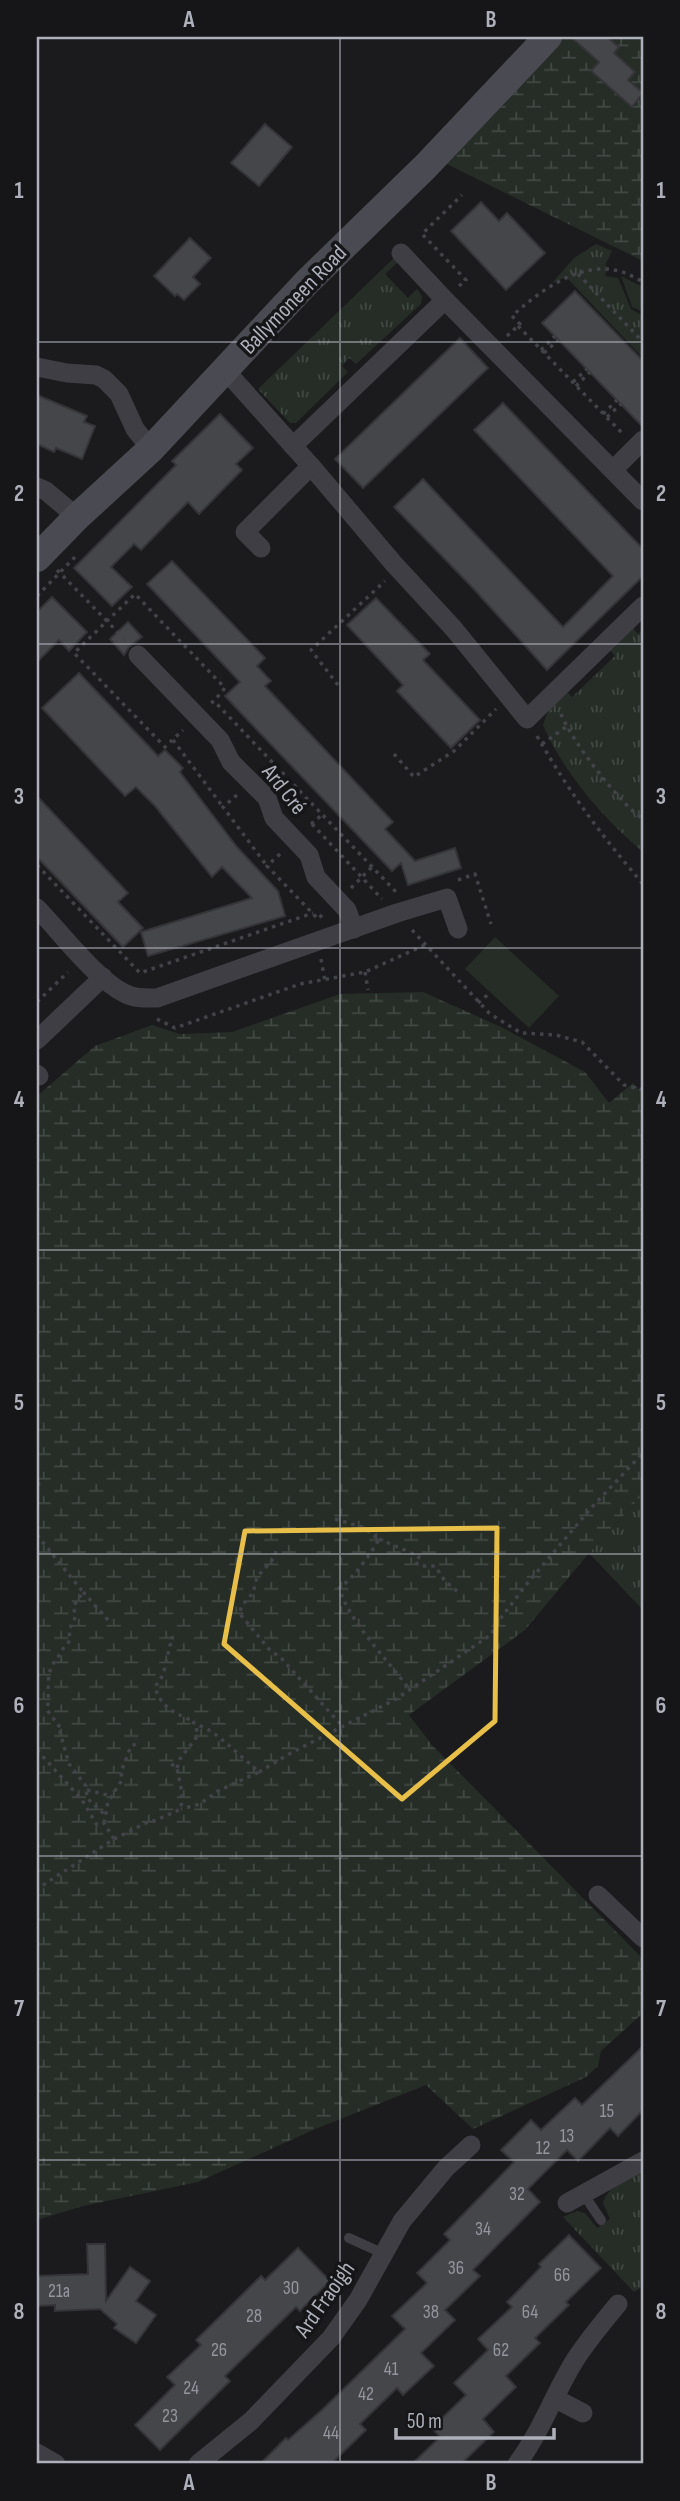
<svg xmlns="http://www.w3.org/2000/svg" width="680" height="2501" font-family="'Sofia Sans Condensed',sans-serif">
<defs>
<pattern id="grass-tufts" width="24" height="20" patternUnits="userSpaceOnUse" patternTransform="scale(1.75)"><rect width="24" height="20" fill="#252d26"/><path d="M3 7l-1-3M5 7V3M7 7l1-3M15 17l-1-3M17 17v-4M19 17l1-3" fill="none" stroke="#424944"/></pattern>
<pattern id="wetland-marsh" width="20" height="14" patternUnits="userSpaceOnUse" patternTransform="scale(1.75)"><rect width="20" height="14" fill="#252d26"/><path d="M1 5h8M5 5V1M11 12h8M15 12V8" fill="none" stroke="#424944"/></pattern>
</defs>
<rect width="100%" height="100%" fill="#1b1b1d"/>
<g fill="url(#grass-tufts)">
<polygon points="596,244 612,251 605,265 608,267 605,276 618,278 631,309 643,316 643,358 566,277 552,283 574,258"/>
<polygon points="395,257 399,261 385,274 408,298 417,289 422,296 421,304 356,364 349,358 342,366 348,372 300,419 296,423 290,423 258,389"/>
<path d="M633,628L638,634L643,629V852C602,817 565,775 543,725L548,711L567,692L572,697L615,656L610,650Z"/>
<polygon points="643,1494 643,1610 589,1553"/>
<path d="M643,2171V2286L634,2292L563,2217L577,2211L585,2213L597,2228L610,2219L603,2203C607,2186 629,2179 643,2171Z"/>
</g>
<g fill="url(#wetland-marsh)">
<polygon points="560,37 643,37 643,261 443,162"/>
<polygon points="423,992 501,1027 585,1072 609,1103 633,1083 643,1094 643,1494 589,1553 525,1630 409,1715 432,1745 643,1959 643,2013 601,2051 598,2066 586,2077 473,2129 426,2085 313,2130 198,2182 83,2206 37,2220 37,1096 95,1046 152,1025 180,1034 232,1032 340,994"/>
</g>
<g fill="#252d26">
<polygon points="621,276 643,287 643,312 632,307"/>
<polygon points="495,937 559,996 529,1028 465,969"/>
</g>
<g fill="#45464a" stroke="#353539" stroke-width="2">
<polygon points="571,37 607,37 619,47 614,53 635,72 628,80 643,93 632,107 591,71 599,62"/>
<polygon points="265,124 292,147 259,186 231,163"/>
<polygon points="481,202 499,221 507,213 545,253 506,290 451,231"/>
<polygon points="190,238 211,258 193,277 200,284 184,300 177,294 175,296 154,276"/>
<polygon points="575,291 643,361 643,427 542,323"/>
<polygon points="460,338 488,368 363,488 335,459"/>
<polygon points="37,395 87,416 84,422 95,426 82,459 56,448 54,452 37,444"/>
<polygon points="503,403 643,549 643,576 547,670 472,587 394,507 423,479 563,627 613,576 474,430"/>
<polygon points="220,414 253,448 236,464 242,470 199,514 188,502 141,550 134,544 111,567 132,587 112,606 74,568 176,465 172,461"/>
<polygon points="172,561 265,658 257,666 271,681 265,686 393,822 385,829 415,861 455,848 461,868 408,885 401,863 392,871 239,711 225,696 240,682 147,584"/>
<polygon points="52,597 87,632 69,651 59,640 37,662 37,612"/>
<polygon points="376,598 430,654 423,660 480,720 451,748 397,691 403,685 347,625"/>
<polygon points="128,622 142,637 129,647 124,655 110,639"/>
<polygon points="79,673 158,756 165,750 183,768 180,772 237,847 278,891 285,916 148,956 141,932 252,898 222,867 212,877 155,806 136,787 125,796 42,708"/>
<polygon points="37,796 128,893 118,902 143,928 123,947 37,857"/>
<polygon points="643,2046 643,2110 618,2136 610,2128 578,2161 567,2150 528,2189 540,2202 473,2270 480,2276 445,2310 455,2320 421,2353 434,2366 403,2395 397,2388 360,2424 366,2430 331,2464 260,2464 286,2438 288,2440 323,2409 405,2329 392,2316 427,2283 417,2273 450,2240 444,2234 514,2162 501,2150 531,2120 541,2130 575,2098 582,2105"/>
<polygon points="569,2235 601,2268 566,2302 569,2305 535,2338 540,2343 506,2376 516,2387 483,2419 494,2432 461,2464 412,2464 440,2437 432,2428 466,2395 454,2383 488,2350 478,2339 512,2307 507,2302 541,2267 539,2264"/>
<polygon points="87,2244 105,2244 106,2301 130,2267 150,2281 136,2301 156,2315 136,2343 114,2328 117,2324 100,2309 55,2311 55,2305 37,2306 37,2276 88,2274"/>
<polygon points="298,2248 330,2281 300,2311 296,2307 225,2376 230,2381 160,2450 135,2425 175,2385 167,2377 201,2345 196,2340 261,2276 265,2280"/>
</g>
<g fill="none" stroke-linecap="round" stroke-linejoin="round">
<g stroke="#424349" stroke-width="3.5" stroke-dasharray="3.5 5" stroke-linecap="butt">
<polyline points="578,274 643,342"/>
<polyline points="459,286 466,280 422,234 462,195"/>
<polyline points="518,326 624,435"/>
<path d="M507,336L520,324L512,316C540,291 579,261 619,271C627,273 636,278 643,282"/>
<polyline points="541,350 555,336"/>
<polyline points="544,353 558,340"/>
<polyline points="573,382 587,369"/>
<polyline points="576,386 590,372"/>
<polyline points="603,414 617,400"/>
<polyline points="607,417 621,404"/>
<polyline points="57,570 107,621 74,653 165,747 183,730"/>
<polyline points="37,596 75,557"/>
<polyline points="125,640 107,621 135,594 225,688 214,701"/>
<polyline points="338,685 311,650 385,581"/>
<polyline points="211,703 214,701 397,893"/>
<path d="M561,714C571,740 620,804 643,819"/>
<path d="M537,736C569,792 601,835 643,884"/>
<polyline points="173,740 223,807"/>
<polyline points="542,744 566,727"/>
<polyline points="394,754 414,777 454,751 496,709"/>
<polyline points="237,795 223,807 267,866"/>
<polyline points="311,824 323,814"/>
<polyline points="312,824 382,899"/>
<polyline points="280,854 267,866 318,919 325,912"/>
<polyline points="37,865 140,973 313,913"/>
<polyline points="458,880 475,874 491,924"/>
<polyline points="351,888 372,867"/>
<polyline points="412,930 490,1014 521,1033 556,1035 582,1042 624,1085 643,1090"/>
<polyline points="321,959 325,981"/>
<polyline points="365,972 368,990"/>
<polyline points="37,1002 68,972"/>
<polyline points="478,1003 491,992"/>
<polyline points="157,1019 175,1028 300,984 365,972 425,945"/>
<polyline points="37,1485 41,1483"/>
<path d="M335,1519L362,1527L379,1539C370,1555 354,1578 339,1588C350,1623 388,1660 409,1689"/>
<path d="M37,1535L83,1592L73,1607L76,1616L69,1630L70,1641C63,1646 62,1652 57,1658C43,1676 51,1689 47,1710L62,1730L60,1732L69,1764L86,1786L87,1798L105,1815"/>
<polyline points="379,1539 416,1555 419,1557 415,1562 420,1566 435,1566 445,1581 458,1592"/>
<polyline points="276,1551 274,1558 257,1577 253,1593 243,1604 239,1613 269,1649 282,1659 343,1727"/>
<polyline points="83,1592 108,1620"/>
<path d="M172,1636L173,1643L170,1645L163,1675L155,1687C160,1705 171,1711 188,1719L191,1718L194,1723L211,1731L225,1742L259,1772L218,1791L200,1804L181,1809"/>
<polyline points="37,1750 82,1800 97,1825 104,1823 114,1839 37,1889"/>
<polyline points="177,1768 179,1760 196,1738 197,1725"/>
<polyline points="259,1772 289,1754 396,1699 492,1634 494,1627 526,1585 592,1507 643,1453"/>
<polyline points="87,1790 111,1796"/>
<polyline points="104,1823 108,1802 122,1780 121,1772 131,1746 136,1744 137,1739"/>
<polyline points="114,1839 150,1821 154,1821 181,1809 182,1793 177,1768 167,1761"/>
</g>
<g stroke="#3e3e44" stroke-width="10">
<polyline points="584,2195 601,2220"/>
<polyline points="349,2238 382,2253"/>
</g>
<g stroke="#3e3e44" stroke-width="19">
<polyline points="401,253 445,300"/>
<polyline points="37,367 67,373 96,375 104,379 119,394 135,429 151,449"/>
<polyline points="225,370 311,466 394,564 454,629 527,719 643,606"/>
<polyline points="293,446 445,300 643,501"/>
<polyline points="613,470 643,440"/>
<polyline points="37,487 46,491 77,517"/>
<polyline points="261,548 245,532 311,466"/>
<polyline points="138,655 220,740 231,762 267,798 274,818 309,855 316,877 347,910 354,929"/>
<path d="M37,908C61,933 95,978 124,993C135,999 146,998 157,998L397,913L447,898L458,929"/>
<polyline points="37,1040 103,977"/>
<polyline points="37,1074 39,1076"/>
<polyline points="598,1895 643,1938"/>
<polyline points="567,2203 643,2161"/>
<polyline points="556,2399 583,2413"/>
<polyline points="37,2453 56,2464"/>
<polyline points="198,2464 251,2421 331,2338 358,2300 402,2221 446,2168 471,2145"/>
<path d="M517,2464C541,2432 554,2394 575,2360C588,2340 603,2322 618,2304"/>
</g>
<polyline stroke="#4a4b52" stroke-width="28" points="37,558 77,517 151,449 307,282 426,166 548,37"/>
</g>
<path fill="none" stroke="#e7bf49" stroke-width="5" stroke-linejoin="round" d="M497,1528L495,1721L402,1799L224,1644L245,1531Z"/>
<path fill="none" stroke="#aeb1bb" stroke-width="2" stroke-opacity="0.55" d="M340,37V2464M37,342H643M37,644H643M37,948H643M37,1250H643M37,1554H643M37,1856H643M37,2160H643"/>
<g text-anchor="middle" stroke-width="7" stroke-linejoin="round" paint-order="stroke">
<g font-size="19" fill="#94969f">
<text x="607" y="2117">15</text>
<text x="567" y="2142">13</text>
<text x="543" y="2154">12</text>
<text x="517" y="2200">32</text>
<text x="483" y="2235">34</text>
<text x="456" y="2274">36</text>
<text x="562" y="2281">66</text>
<text x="291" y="2294">30</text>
<text x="59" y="2297">21a</text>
<text x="431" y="2318">38</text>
<text x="530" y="2318">64</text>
<text x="254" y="2322">28</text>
<text x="219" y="2356">26</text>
<text x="501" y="2356">62</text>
<text x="391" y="2375">41</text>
<text x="191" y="2394">24</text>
<text x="366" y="2400">42</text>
<text x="170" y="2422">23</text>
<text x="331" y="2439">44</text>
</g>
<g font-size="23" fill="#aeb1bb" stroke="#161618">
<text transform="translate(293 299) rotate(-46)" y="8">Ballymoneen Road</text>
<text transform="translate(285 789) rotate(52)" y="8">Ard Cré</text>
<text transform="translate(324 2299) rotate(-55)" y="8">Ard Fraoigh</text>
</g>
</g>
<rect width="680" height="2501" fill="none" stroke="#161618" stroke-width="77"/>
<path d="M396 2428v10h158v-10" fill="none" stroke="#aeb1bb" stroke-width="3.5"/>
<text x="407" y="2428" font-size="21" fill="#aeb1bb" stroke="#161618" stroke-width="5" paint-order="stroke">50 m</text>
<rect x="38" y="38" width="604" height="2424" fill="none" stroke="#aeb1bb" stroke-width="2.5"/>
<g font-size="23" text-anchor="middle" font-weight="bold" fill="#aeb1bb">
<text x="189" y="27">A</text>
<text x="491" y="27">B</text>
<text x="19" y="198">1</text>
<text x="661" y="198">1</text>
<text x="19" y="501">2</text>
<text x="661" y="501">2</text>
<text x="19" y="804">3</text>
<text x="661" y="804">3</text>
<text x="19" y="1107">4</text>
<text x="661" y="1107">4</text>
<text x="19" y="1410">5</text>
<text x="661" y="1410">5</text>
<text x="19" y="1713">6</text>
<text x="661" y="1713">6</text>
<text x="19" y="2016">7</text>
<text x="661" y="2016">7</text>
<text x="19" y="2319">8</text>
<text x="661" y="2319">8</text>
<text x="189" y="2490">A</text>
<text x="491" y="2490">B</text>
</g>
</svg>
